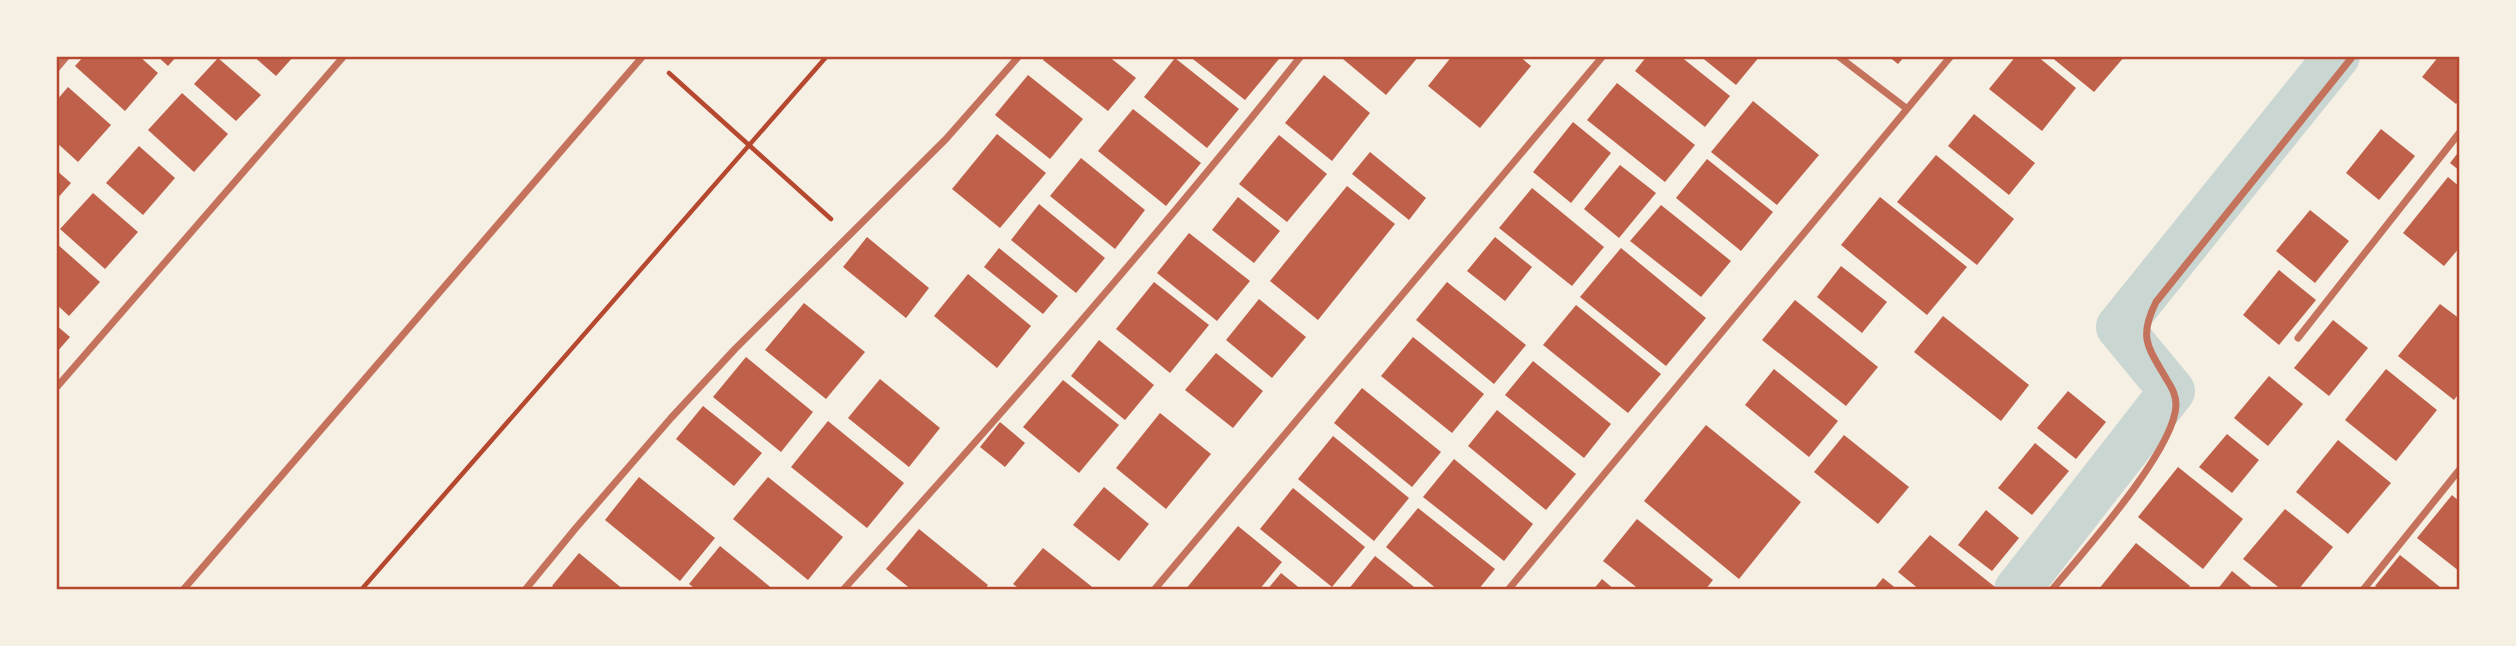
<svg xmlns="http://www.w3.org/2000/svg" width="2516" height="646" font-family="'Fira Sans Condensed',sans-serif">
<rect width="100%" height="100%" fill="#f6efe4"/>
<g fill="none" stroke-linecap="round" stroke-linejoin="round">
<polyline stroke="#c9d6d2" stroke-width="46" points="2017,590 2172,391 2119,327 2337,56"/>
</g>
<g fill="#bf614a">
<polygon points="84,56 139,56 158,73 125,111 75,66"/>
<polygon points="157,56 177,56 168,66"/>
<polygon points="253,56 294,56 276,76"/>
<polygon points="1046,56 1108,56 1136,78 1108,111 1043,60"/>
<polygon points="1189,56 1275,56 1279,59 1245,100"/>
<polygon points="1346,56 1419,56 1386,95 1343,59"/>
<polygon points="1452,56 1519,56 1531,66 1480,128 1428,86"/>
<polygon points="1647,56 1680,56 1730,96 1705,127 1635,71"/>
<polygon points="1700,56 1760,56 1736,85"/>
<polygon points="1888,56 1905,56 1898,64"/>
<polygon points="2016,56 2037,56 2076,88 2042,131 1989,89"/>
<polygon points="2050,56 2125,56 2094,92"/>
<polygon points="2439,56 2460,56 2460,100 2456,104 2422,77"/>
<polygon points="218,58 261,95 236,121 194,84"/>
<polygon points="1175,58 1239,109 1207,148 1144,97"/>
<polygon points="1028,75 1083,119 1050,159 995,115"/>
<polygon points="1324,75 1370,113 1332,161 1285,123"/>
<polygon points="1617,83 1695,145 1665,182 1587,120"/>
<polygon points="68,87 111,125 78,162 56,142 56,101"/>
<polygon points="182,93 228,134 194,172 148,130"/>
<polygon points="1753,101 1819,155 1777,205 1711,152"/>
<polygon points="1133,109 1201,163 1166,206 1098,151"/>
<polygon points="1974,114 2035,163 2009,195 1948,146"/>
<polygon points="1573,122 1611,153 1571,203 1533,172"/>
<polygon points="2381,129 2415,156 2379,200 2346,173"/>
<polygon points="997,134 1046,173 1000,228 952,189"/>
<polygon points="1279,135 1327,174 1287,222 1239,184"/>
<polygon points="139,146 175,178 143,215 106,183"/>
<polygon points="2460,150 2460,171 2450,163"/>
<polygon points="1370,152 1426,198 1409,220 1352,174"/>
<polygon points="1936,155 2014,219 1977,265 1897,202"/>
<polygon points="1081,158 1145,210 1115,249 1050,196"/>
<polygon points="1707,159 1773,212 1741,251 1676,198"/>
<polygon points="1620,165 1656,193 1619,238 1584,209"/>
<polygon points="56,170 71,183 56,200"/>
<polygon points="2448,177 2460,187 2460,247 2444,266 2403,233"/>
<polygon points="1347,186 1395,224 1318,320 1270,281"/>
<polygon points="1532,188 1604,247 1572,286 1499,228"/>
<polygon points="93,193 138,232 105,269 60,229"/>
<polygon points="1238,197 1280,231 1254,263 1212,230"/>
<polygon points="1880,197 1967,267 1927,315 1841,245"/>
<polygon points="1039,204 1105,258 1076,293 1011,240"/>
<polygon points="1661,205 1731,261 1701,297 1630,241"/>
<polygon points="2310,210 2349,241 2315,283 2276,251"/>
<polygon points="1189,233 1250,281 1217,321 1157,273"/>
<polygon points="867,237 929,288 906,318 843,267"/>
<polygon points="1495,237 1532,267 1505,301 1467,271"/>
<polygon points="56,243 100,282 69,316 56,304"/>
<polygon points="999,248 1058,296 1043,314 984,267"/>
<polygon points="1621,248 1706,318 1666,366 1580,297"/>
<polygon points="1841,266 1887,302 1862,333 1817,297"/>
<polygon points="2279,270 2316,300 2279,345 2243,315"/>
<polygon points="968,274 1031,326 997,368 934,316"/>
<polygon points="1154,282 1209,325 1170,373 1116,329"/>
<polygon points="1447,282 1526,345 1494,384 1416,320"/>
<polygon points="1259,299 1306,337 1272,378 1226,340"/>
<polygon points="1795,300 1878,367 1846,406 1762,340"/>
<polygon points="804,303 865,352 826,399 765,350"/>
<polygon points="2440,304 2460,319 2460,392 2454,400 2398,356"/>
<polygon points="1576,305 1661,374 1628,413 1543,345"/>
<polygon points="1943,316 2029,385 2001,421 1914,352"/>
<polygon points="2333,320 2368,348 2329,396 2294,368"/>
<polygon points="56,325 70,337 56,353"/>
<polygon points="1413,337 1484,394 1452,433 1381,376"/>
<polygon points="1099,340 1154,385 1125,420 1071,376"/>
<polygon points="1216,353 1263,391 1233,428 1185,390"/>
<polygon points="746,357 813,412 781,452 713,397"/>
<polygon points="1533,361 1611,424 1584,458 1505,395"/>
<polygon points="1774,369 1838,421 1809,457 1745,405"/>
<polygon points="2386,369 2437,410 2396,461 2345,420"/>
<polygon points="2269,376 2303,404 2268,446 2234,418"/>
<polygon points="880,379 940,428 909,467 848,418"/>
<polygon points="1063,380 1119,425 1079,473 1023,427"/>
<polygon points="1362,388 1441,452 1412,487 1334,423"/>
<polygon points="2068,391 2106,422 2076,459 2037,428"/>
<polygon points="703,406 762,453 734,486 676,439"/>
<polygon points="1497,410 1576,474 1546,510 1468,446"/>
<polygon points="1160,413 1211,454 1166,509 1116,468"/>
<polygon points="828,421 904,483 867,528 791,467"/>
<polygon points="1000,422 1025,443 1005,467 980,447"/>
<polygon points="1706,425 1801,502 1739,579 1644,501"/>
<polygon points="2227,434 2259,460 2232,493 2199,467"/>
<polygon points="1844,435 1909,487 1878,524 1814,472"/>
<polygon points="1333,436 1409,498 1374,541 1298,479"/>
<polygon points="2338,440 2391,483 2348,534 2296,492"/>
<polygon points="2035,443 2069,471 2032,515 1998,488"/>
<polygon points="1454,459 1533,524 1504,561 1423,497"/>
<polygon points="2178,467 2243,519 2203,569 2138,517"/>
<polygon points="639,477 715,538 680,581 605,520"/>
<polygon points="768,477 843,537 808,580 733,519"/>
<polygon points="1104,487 1149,524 1119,561 1073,525"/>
<polygon points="1293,488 1365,547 1332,587 1260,529"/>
<polygon points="2452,495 2460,502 2459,571 2417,538"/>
<polygon points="1418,508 1495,569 1478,590 1438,590 1386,547"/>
<polygon points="2285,509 2333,547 2298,590 2282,590 2243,559"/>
<polygon points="1986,510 2019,538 1992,571 1958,545"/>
<polygon points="1637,519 1713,580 1705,590 1640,590 1603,561"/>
<polygon points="1238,526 1282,562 1259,590 1185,590"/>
<polygon points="919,529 988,585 984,590 912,590 886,569"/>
<polygon points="1930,535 1995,587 1993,590 1920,590 1898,572"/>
<polygon points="2136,543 2190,586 2187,590 2098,590"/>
<polygon points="720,546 774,590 697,590 689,584"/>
<polygon points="1043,548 1096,590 1021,590 1013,584"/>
<polygon points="579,553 624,590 557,590 552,586"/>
<polygon points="2400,555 2440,587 2438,590 2380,590 2375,586"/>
<polygon points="1375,556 1418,590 1348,590"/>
<polygon points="2232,571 2255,590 2217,590"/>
<polygon points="1281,573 1302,590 1267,590"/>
<polygon points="1883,578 1898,590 1873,590"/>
<polygon points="1602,579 1615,590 1593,590"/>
</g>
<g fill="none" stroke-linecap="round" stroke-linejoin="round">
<g stroke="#b5482f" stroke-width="4.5">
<polyline points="669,73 831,219"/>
<polyline points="361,590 827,56"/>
</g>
<g stroke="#c5725c" stroke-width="7">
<polyline points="1838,56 1906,108"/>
<polyline points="56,69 67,56"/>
<polyline points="2298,338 2460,132"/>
<polyline points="56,388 344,56"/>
<polyline points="183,590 643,56"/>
<polyline points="525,590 575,529 671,418 735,349 946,139 1019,56"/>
<path d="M843,590C1000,416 1155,240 1301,56"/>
<polyline points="1154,590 1603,56"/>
<polyline points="1508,590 1951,56"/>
<path d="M2052,590C2083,552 2175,450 2176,405C2176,395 2172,388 2167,380C2148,347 2138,338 2156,302L2353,56"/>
<polyline points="2363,590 2460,469"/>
</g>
</g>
<rect width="2516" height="646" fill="none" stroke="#f6efe4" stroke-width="116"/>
<rect x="58" y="58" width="2400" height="530" fill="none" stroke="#b5482f" stroke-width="2.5"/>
</svg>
